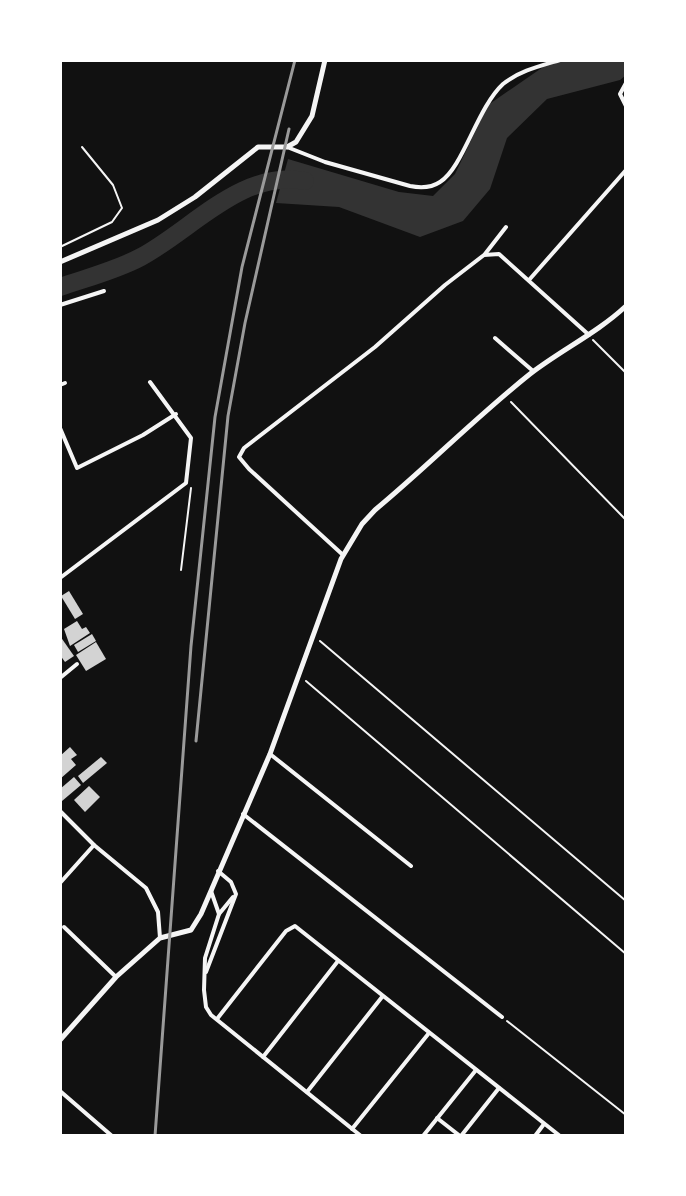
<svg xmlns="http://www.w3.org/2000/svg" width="686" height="1196" font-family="'Zilla Slab',serif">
<rect width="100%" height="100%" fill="#111"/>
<polygon fill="#333" points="565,60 626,60 626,75 620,80 547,99 507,138 490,189 463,221 420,237 339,207 276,203 288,159 399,192 433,196 455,174 488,105 546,65"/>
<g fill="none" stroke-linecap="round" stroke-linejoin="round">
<path stroke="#333" stroke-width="18" d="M60,287C86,278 117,270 141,257C193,229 242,169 305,181"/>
</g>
<g fill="#d3d3d3">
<polygon points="69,591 83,614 75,619 61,596"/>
<polygon points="77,621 82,629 86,627 90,633 70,646 64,629"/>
<polygon points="92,634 96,641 78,652 74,645"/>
<polygon points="60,636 74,656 65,662 60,655"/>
<polygon points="96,642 106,659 86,671 76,655"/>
<polygon points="70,747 77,755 71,759 76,765 60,779 60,756"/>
<polygon points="101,757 107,763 83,783 78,776"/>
<polygon points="74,777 81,785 62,801 60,789"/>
<polygon points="89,786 100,797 85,812 74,800"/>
</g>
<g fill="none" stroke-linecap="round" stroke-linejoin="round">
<g stroke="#f5f5f5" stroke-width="2">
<polyline points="593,340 626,373"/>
<polyline points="511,402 626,520"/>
<polyline points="181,570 191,488"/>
<polyline points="320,641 626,901"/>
<polyline points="306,681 626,954"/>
<polyline points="507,1021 626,1115"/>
</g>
<polyline stroke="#f5f5f5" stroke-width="2" points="60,247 112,222 122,208 113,185 82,147"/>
<g stroke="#f5f5f5" stroke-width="4">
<polyline points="626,83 620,94 626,106"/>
<path d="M287,147L325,162L410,186C420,188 431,188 440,182C463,168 477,108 503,84C519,71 540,66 560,60"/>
<polyline points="485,254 506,227"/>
<polyline points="529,280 626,170"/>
<polyline points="60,305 104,291"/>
<polyline points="495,338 533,371"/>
<polyline points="60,385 65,383"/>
<polyline points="60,428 77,468 143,435 176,414"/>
<polyline points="343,555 249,469 239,457 244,448 375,347 445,285 484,255 499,254 589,335"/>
<polyline points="60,578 186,483 191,438 150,382"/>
<polyline points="60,678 77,664"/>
<polyline points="270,754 411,866"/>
<polyline points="60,811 94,845 146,888 158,912 160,938"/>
<polyline points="243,814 502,1017"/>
<polyline points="60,883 94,845"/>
<polyline points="211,891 219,914 205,958 204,990 206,1007 211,1015 361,1136"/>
<polyline points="219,914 233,897"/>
<polyline points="64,927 116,977"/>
<polyline points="206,972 236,894 231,882 218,871"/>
<polyline points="217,1019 286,931 295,926 560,1136"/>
<polyline points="263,1057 338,961"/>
<polyline points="60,1091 112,1136"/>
<polyline points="307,1092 382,997"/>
<polyline points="437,1118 460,1136"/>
<polyline points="352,1129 429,1033"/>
<polyline points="423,1136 476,1070"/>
<polyline points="461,1136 499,1088"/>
<polyline points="535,1136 544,1124"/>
</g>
<g stroke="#f5f5f5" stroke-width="5">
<polyline points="60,262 158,220 195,197 258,147 287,147 296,142 312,116 325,60"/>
<path d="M60,1040L116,977L160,938L191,930L201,914L270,754L341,559L362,524L375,510C428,466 476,417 530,374C561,350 597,333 626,306"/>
</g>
<g stroke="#9a9a9a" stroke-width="3">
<polyline points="196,741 228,416 245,323 289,129"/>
<polyline points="155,1136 191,646 215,417 242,267 295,60"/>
</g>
</g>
<rect width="686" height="1196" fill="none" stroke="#ffffff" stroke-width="124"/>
</svg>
